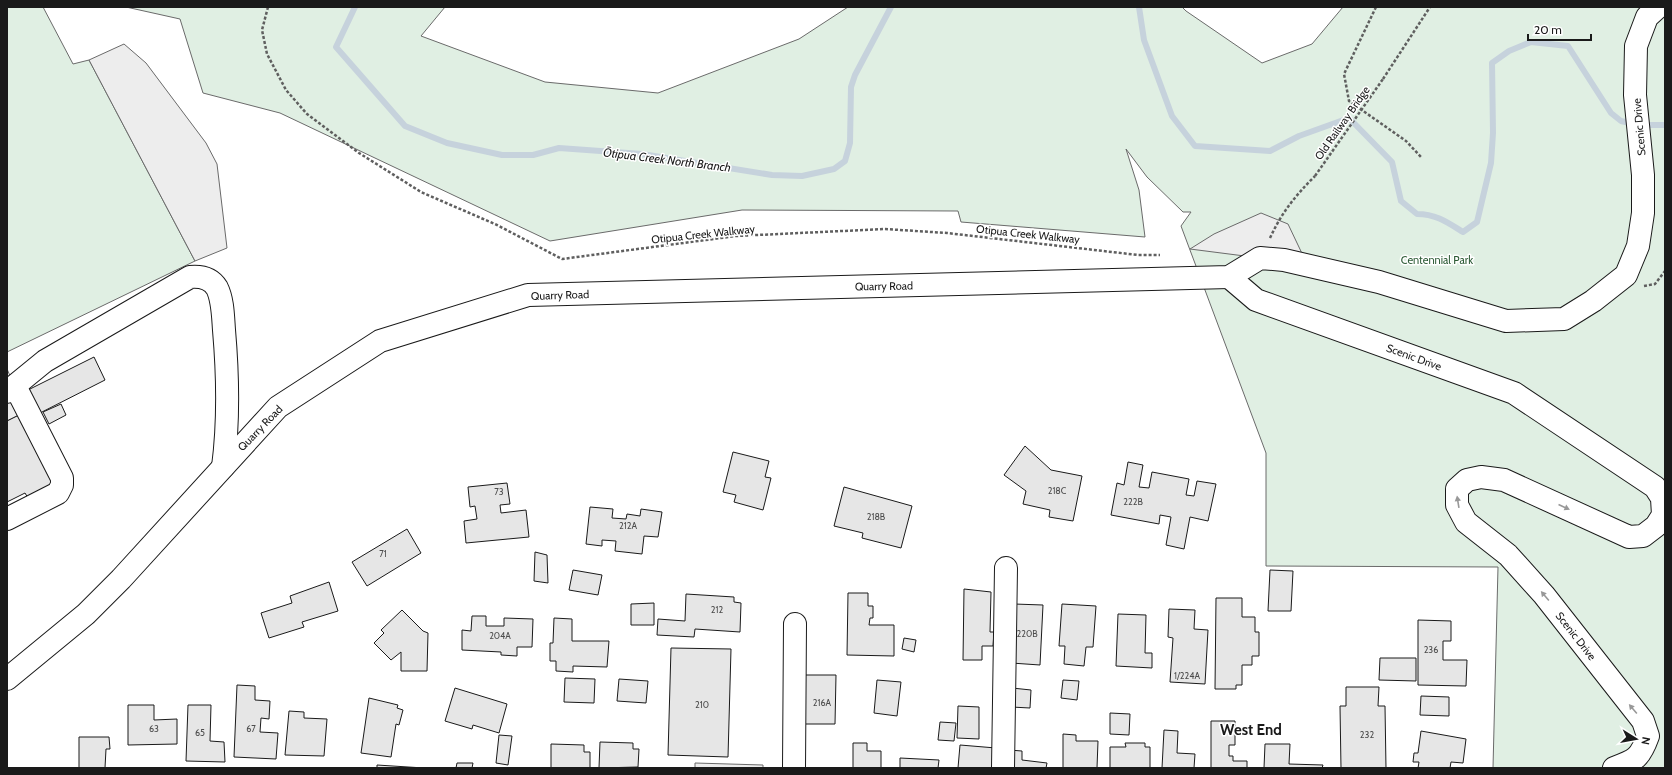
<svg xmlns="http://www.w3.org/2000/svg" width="1672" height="775" font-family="Cabin,sans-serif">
<rect width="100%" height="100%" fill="#fff"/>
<g fill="#e0efe3" stroke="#6a6a6a">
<polygon points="7,7 43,7 73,64 89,60 195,261 7,352"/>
<polygon points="126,7 445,7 421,36 545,82 658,93 799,39 848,7 1182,7 1186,11 1262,63 1312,44 1343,7 1665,7 1665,768 1493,768 1498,567 1266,566 1266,453 1181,226 1191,212 1183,212 1147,177 1126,149 1139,190 1145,237 961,222 958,211 742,210 550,241 280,113 203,93 180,19"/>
</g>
<g fill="#ededed" stroke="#6a6a6a">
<polygon points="124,44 146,63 206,143 217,164 227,248 195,261 89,60"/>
<polygon points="1261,213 1288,224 1307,264 1190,249 1214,234"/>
<polygon points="7,369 11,378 21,414 7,421"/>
<polygon points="695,763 763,765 763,768 695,768"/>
</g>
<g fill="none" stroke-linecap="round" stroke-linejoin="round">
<g stroke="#c6d2dc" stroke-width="6">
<polyline points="355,7 336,47 405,126 447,143 502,155 533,155 559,148 642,154 772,175 802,176 834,169 845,161 850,143 851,87 855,75 891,7"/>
<path d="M1139,7L1144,40L1172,116L1195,146L1270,151L1299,136L1349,118L1392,162L1401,201L1417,214C1436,214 1447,222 1463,232L1477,222L1491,163L1493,133L1492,63L1509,51L1531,42L1568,46L1611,113L1621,121L1634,124"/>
<polyline points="1643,125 1665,125"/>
</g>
</g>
<g fill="#e6e6e6" stroke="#1a1a1a">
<polygon points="94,357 105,380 40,413 28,390"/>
<polygon points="61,404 66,415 49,424 43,412"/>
<polygon points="21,414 56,484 28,498 25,493 7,502 7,421"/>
<polygon points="1025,446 1051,470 1082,476 1073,521 1049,517 1050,510 1023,504 1026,491 1004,475"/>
<polygon points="733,452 769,461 765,477 771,478 763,510 734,502 736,495 723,492"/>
<polygon points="1128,462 1143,465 1139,487 1149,488 1152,472 1189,479 1186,495 1194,496 1197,481 1216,484 1208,521 1190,517 1184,549 1166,545 1171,517 1160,515 1159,524 1111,515 1117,483 1124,485"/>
<polygon points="507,483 510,504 500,505 501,513 526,510 529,537 466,543 464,521 477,519 475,506 470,507 468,487"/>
<polygon points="844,487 912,506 901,548 862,538 863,533 834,526"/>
<polygon points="590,507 613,509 612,518 626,519 627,514 640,516 641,509 662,512 658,537 644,536 642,554 615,551 616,541 602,540 602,546 586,544"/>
<polygon points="407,529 421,553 367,586 352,562"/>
<polygon points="535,552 547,555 548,583 534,581"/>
<polygon points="573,570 602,575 598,595 569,590"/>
<polygon points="1270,570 1293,571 1291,611 1268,611"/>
<polygon points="329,582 338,611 302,622 304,627 269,638 261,613 292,603 290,596"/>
<polygon points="964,589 991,592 990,632 994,632 993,646 982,646 982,660 963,660"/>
<polygon points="848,593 868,593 868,606 873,606 873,618 870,618 869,625 894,625 894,656 847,655"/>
<polygon points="686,594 734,597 734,602 741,603 740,632 695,629 694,637 657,635 658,619 685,621"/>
<polygon points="1216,598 1242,598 1242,617 1255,617 1255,632 1259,632 1259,656 1252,656 1252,665 1242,665 1242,685 1236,685 1236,689 1215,689"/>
<polygon points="654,603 654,625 631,625 631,604"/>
<polygon points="1014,604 1043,605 1040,665 1011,663"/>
<polygon points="1062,604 1096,606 1093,647 1086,647 1084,666 1064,664 1065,646 1059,646"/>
<polygon points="1169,609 1195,610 1194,629 1208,630 1205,684 1170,682 1173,638 1168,637"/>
<polygon points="402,610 423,631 428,633 427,671 401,671 401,652 391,660 374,643 384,633 381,630"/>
<polygon points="1118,614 1146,615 1145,653 1152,653 1152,668 1116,666"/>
<polygon points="472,616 486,616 486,626 504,626 504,618 533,619 532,647 517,647 517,656 501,655 501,652 462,650 462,630 471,631"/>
<polygon points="554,618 572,619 572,641 609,641 607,667 573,666 573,672 556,671 556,661 550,661 550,643 553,643"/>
<polygon points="1418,620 1451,621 1451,641 1443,641 1443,660 1467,660 1466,686 1418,685"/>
<polygon points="904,638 916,640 914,652 902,649"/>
<polygon points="671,648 731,649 728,757 668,755"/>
<polygon points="1380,658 1416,658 1416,681 1379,680"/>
<polygon points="803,675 836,675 835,724 803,724"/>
<polygon points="565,678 595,679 594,703 564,702"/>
<polygon points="619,679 648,681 646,703 617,701"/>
<polygon points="877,680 901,682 897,716 874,713"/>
<polygon points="1063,680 1079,681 1077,700 1061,698"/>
<polygon points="237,685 255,686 255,700 270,701 269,719 261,718 260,732 278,733 276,759 234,757"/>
<polygon points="1346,687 1379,687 1378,706 1385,706 1386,768 1341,768 1340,706 1346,706"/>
<polygon points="455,688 507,704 499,733 473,725 472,729 445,721"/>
<polygon points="1012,688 1031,690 1030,708 1011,707"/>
<polygon points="1421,696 1449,697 1449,716 1420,715"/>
<polygon points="369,698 398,705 397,708 403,710 399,725 396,724 391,757 361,753"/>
<polygon points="128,705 154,705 154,720 177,719 177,744 128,745"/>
<polygon points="188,705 211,705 210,741 224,742 225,762 186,761"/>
<polygon points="958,706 979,707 979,739 957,738"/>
<polygon points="289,711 304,712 304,718 327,719 324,756 285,755"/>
<polygon points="1110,713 1130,714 1129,735 1110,734"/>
<polygon points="1211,721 1235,721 1235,745 1229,745 1229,756 1233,756 1233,761 1247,761 1247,768 1211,768"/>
<polygon points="940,722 956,723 954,741 938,740"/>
<polygon points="1164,730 1178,731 1177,753 1195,754 1194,768 1162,768"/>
<polygon points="1421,731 1466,739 1463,763 1451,762 1450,768 1418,768 1419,762 1413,762 1414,753 1418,753"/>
<polygon points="1063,734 1076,735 1076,741 1098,741 1097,768 1063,768"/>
<polygon points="499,735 512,736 508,765 496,763"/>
<polygon points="79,737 109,737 110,749 106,749 105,768 79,768"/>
<polygon points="600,742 633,743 633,749 639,749 638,767 599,768"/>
<polygon points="853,743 867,743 867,751 881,751 881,768 853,768"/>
<polygon points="1125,743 1145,743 1145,747 1150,747 1150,768 1110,768 1110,747 1126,747"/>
<polygon points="551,744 584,745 584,752 590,752 590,768 551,768"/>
<polygon points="1265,744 1290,744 1289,764 1323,765 1322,768 1264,768"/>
<polygon points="960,745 996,748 994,768 958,768"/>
<polygon points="1009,750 1022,751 1022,760 1047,763 1046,768 1008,768"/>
<polygon points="900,758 939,760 938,768 900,768"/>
<polygon points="457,763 473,763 472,768 456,768"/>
<polygon points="377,765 424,768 377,768"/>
</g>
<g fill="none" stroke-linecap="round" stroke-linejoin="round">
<defs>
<g id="minor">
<path d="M1229,277L1256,300L1514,393L1655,487L1662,498L1663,515L1656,526L1643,536L1629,537L1504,480L1481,477L1467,480L1457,489V505L1466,522L1508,555L1544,595L1643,721L1648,736C1640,758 1636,760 1614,768"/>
<path d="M7,392L45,361L190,277C201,276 211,278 217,288C223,300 223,317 224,330C228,376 229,421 223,467"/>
<polyline points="7,519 58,493 62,485 62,478 15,386"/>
<polyline points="7,679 86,614 121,579 278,407 380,341 528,295 1229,277 1260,258 1284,260 1379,282 1506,321 1564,319 1593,301 1626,275 1638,246 1643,213 1643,175 1635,95 1636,46 1647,17 1658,7"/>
<polyline points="794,768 795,624"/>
<polyline points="1003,768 1006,568"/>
</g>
</defs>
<use href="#minor" stroke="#1a1a1a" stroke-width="24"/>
<g stroke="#5f5f5f" stroke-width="2.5" stroke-dasharray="3 2" stroke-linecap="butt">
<polyline points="268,7 262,30 267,54 286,90 307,114 359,153 421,192 497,225 562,259 736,236 885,229 947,233 1138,255 1160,255"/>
<polyline points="1376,7 1344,74 1349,101 1406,141 1422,158"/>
<polyline points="1383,79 1430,7"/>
<path d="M1270,238C1282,212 1295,196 1315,176"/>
<polyline points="1644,286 1655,284 1665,271"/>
</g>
<use href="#minor" stroke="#fff" stroke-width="22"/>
<polyline stroke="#5f5f5f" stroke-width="2.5" stroke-dasharray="3 2" stroke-linecap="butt" points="1315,176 1383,79"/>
</g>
<defs><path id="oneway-solid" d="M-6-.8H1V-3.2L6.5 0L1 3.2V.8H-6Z"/></defs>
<g fill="#989898">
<use href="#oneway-solid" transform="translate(1458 502) rotate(-99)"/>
<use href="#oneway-solid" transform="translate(1564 507) rotate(24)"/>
<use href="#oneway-solid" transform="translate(1545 596) rotate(-130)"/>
<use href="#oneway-solid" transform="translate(1633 709) rotate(-130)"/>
</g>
<g text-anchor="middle" stroke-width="3" stroke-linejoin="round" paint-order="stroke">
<g font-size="9" fill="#4d4d4d">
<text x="1057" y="494">218C</text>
<text x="499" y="495">73</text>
<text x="1133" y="505">222B</text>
<text x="876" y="520">218B</text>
<text x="628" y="529">212A</text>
<text x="383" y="557">71</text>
<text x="717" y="613">212</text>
<text x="1027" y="637">220B</text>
<text x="500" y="639">204A</text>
<text x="1431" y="653">236</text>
<text x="1187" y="679">1/224A</text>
<text x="822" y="706">216A</text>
<text x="702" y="708">210</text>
<text x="154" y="732">63</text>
<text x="251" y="732">67</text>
<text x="200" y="736">65</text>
<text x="1367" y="738">232</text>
</g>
<g font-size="11" fill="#1a1a1a" stroke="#fff">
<text transform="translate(1342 123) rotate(-55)" y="4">Old Railway Bridge</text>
<text transform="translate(1639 127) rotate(-95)" y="4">Scenic Drive</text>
<text transform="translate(703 234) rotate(-6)" y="4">Otipua Creek Walkway</text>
<text transform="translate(1028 234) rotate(6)" y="4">Otipua Creek Walkway</text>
<text transform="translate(884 286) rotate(-1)" y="4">Quarry Road</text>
<text transform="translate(560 295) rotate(-2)" y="4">Quarry Road</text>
<text transform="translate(1414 357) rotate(20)" y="4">Scenic Drive</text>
<text transform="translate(260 428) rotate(-46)" y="4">Quarry Road</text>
<text transform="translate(1576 636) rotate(52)" y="4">Scenic Drive</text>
</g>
<g font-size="11" fill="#2b5a34" stroke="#fff">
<text x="1437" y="264">Centennial Park</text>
</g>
<g font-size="12" font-style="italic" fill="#1a1a1a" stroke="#fff">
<text transform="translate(667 160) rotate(7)" y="4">Ōtipua Creek North Branch</text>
</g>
<g font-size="15" font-weight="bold" fill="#1a1a1a" stroke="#fff">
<text x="1251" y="735">West End</text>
</g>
</g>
<rect width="1672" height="775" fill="none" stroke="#1a1a1a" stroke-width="16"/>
<g transform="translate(1636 739) rotate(101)" stroke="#ffffff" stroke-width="3" paint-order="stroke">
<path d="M0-3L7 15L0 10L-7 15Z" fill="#1a1a1a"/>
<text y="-6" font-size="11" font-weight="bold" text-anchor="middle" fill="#1a1a1a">N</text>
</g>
<path d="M1528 34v6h63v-6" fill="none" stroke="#1a1a1a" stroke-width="2"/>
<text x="1534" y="34" font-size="12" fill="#1a1a1a" stroke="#ffffff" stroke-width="3" paint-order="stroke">20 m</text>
</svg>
